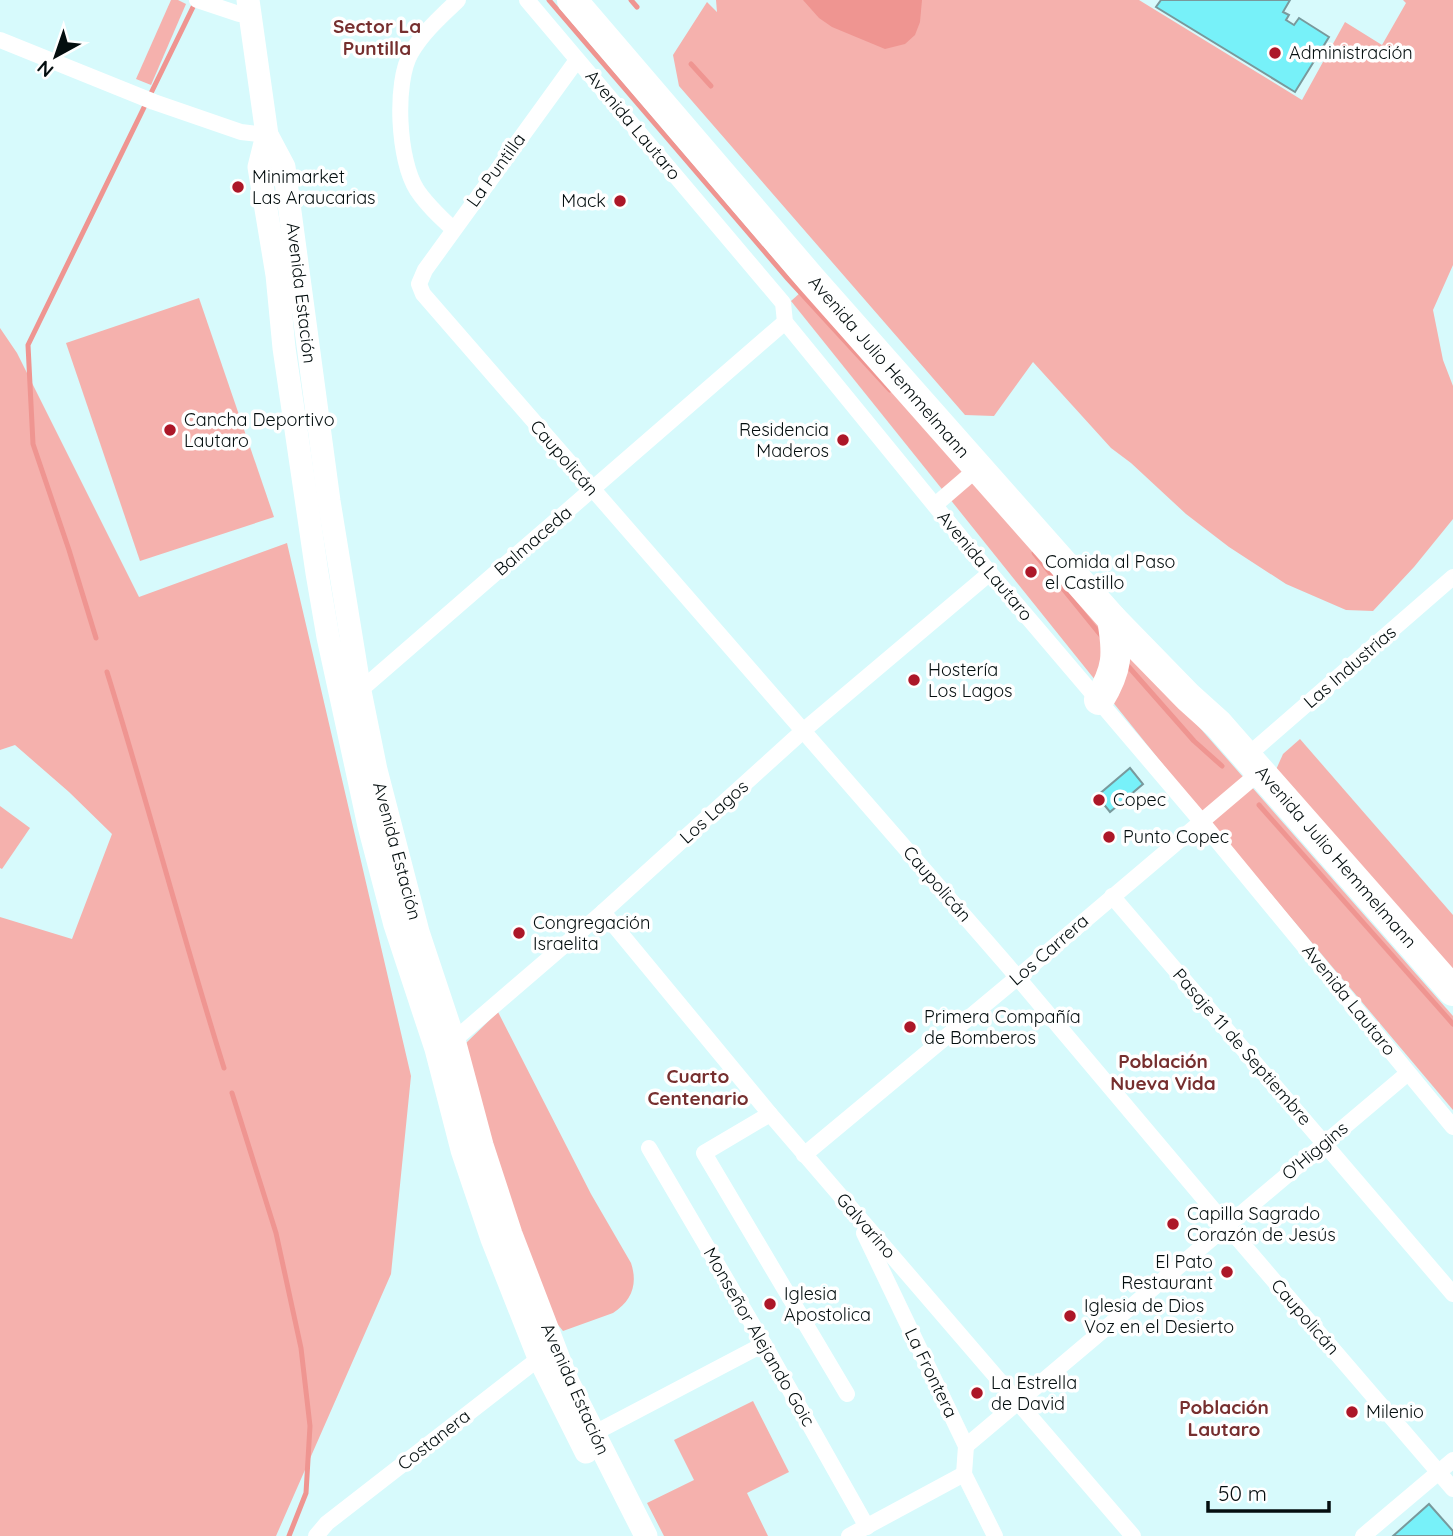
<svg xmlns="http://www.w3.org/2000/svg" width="1453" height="1536" font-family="Quicksand,sans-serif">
<rect width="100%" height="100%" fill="#d7fafc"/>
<g fill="#f5b1ad">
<polygon points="171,0 178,0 186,4 151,85 136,79"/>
<polygon points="716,0 1139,0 1302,100 1345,22 1382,45 1406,3 1403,0 1453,0 1453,265 1433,310 1443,360 1453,386 1453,519 1414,567 1373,611 1346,610 1286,584 1229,547 1186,514 1131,463 1111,448 1033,362 994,416 965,415 679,86 673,55 707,2 717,12"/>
<polygon points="810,284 1453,1016 1453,1110 1189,797 791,301"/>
<polygon points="199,298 274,517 140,561 66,343"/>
<polygon points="0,328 17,353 139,597 287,543 411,1076 391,1274 276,1536 0,1536 0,917 72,939 112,834 69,792 15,745 0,750"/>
<polygon points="1300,739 1453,915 1453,977 1275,772 1283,754"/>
<polygon points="0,806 30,828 2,869 0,868"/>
<path d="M498,1012L591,1194L631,1263C638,1284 632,1301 613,1313L563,1331L551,1316L503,1193L466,1043Z"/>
<polygon points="753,1401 789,1472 747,1493 768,1536 664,1536 647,1503 694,1480 674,1440"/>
</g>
<polygon fill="#ef9591" points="803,0 922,0 920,22 915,35 905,44 885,49 832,27 819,18"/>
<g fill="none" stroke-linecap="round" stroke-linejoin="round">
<g stroke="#ef9591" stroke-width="5">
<polyline points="549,0 788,279 890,390"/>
<polyline points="631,0 637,7"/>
<polyline points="691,64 711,86"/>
<polyline points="1034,553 1103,638"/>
<polyline points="96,638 69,550 33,444 28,345 195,3"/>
<polyline points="1127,665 1194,741 1222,766"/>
<path d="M107,672C148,804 183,937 224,1068"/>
<polyline points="1259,805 1453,1024"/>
<polyline points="232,1093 276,1233 301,1348 310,1426 306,1493 289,1536"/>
</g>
</g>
<g fill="#77f1f9" stroke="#79999c" stroke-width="2">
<polygon points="1161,0 1290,0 1283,12 1289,15 1286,20 1294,25 1299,18 1329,37 1295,92 1156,7"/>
<polygon points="1130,768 1143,784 1110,812 1097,796"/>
<polygon points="1429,1504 1453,1531 1453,1536 1393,1536"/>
</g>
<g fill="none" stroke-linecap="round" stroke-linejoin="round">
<g stroke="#fff" stroke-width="16">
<polyline points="197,0 239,14 250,14"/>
<polyline points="527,0 783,303 785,322 990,573 1201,821 1453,1127"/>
<polyline points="0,40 154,102 241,132 267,135"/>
<polyline points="577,60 425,270 419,284 423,294 1007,965 1227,1226 1453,1489"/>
<path d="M453,229C440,217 427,205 417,190C398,161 394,82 411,53C423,32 441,17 458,0"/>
<polyline points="935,505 978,468"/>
<polyline points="356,694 785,322"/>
<polyline points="1247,756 1453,577"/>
<polyline points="1112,896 1453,1294"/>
<polyline points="603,912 770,1114 1133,1536"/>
<polyline points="447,1043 454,1040 603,912 804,730 990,573"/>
<polyline points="770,1114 704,1153 847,1394"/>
<polyline points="649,1148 764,1344 867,1527"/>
<polyline points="804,1155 1018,977 1260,772"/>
<polyline points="864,1233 966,1446 964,1474 995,1536"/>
<polyline points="585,1438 764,1344"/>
<polyline points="966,1446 1408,1073"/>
<polyline points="316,1536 327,1523 533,1363 548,1353"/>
<polyline points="849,1536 964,1474"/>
<polyline points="1363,1536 1453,1460"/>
</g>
<g stroke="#fff" stroke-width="23">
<polyline points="248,0 267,135 284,167 329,501 360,691 376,770 418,932 454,1040 482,1145 511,1234 567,1380 646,1536"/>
<polyline points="267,135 259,167 277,275 284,348 317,573 328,637 369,826 395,925 436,1049 462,1150 492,1239 539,1358 586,1452"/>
</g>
<g stroke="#fff" stroke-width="30">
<polyline points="572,0 811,279 1112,619 1188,697 1218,724 1453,991"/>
<path d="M1099,700C1118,669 1118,654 1112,619"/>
</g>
</g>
<g fill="#ac1728" stroke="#fff" stroke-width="2.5">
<circle cx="1275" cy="53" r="7"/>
<circle cx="238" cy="187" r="7"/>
<circle cx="620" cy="201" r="7"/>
<circle cx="170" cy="430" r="7"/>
<circle cx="843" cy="440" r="7"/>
<circle cx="1031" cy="572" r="7"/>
<circle cx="914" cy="680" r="7"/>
<circle cx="1099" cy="800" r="7"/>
<circle cx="1109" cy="837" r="7"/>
<circle cx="519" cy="933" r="7"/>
<circle cx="910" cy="1027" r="7"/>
<circle cx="1173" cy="1224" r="7"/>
<circle cx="1227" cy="1272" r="7"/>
<circle cx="770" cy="1304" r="7"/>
<circle cx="1070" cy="1316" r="7"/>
<circle cx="977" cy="1393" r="7"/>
<circle cx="1352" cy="1412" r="7"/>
</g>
<g text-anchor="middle" stroke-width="7" stroke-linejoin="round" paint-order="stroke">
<g font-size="18" fill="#040e0f" stroke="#fff" text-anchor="start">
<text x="1289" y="59">Administración</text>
<text x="252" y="183">Minimarket<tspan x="252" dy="21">Las Araucarias</tspan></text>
<text x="606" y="207" text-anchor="end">Mack</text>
<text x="184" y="426">Cancha Deportivo<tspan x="184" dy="21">Lautaro</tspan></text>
<text x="829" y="436" text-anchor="end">Residencia<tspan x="829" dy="21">Maderos</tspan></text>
<text x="1045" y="568">Comida al Paso<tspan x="1045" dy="21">el Castillo</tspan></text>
<text x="928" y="676">Hostería<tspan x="928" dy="21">Los Lagos</tspan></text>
<text x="1113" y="806">Copec</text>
<text x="1123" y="843">Punto Copec</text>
<text x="533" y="929">Congregación<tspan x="533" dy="21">Israelita</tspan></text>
<text x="924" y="1023">Primera Compañía<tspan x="924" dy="21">de Bomberos</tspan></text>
<text x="1187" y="1220">Capilla Sagrado<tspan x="1187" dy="21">Corazón de Jesús</tspan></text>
<text x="1213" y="1268" text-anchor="end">El Pato<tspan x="1213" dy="21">Restaurant</tspan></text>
<text x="784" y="1300">Iglesia<tspan x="784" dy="21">Apostolica</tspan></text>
<text x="1084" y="1312">Iglesia de Dios<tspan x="1084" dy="21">Voz en el Desierto</tspan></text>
<text x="991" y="1389">La Estrella<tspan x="991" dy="21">de David</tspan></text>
<text x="1366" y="1418">Milenio</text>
</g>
<g font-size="18" fill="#040e0f" stroke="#fff">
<text transform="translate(633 125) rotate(50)" y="6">Avenida Lautaro</text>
<text transform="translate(496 170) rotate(-54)" y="6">La Puntilla</text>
<text transform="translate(301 293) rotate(83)" y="6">Avenida Estación</text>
<text transform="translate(889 367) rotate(49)" y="6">Avenida Julio Hemmelmann</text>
<text transform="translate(564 458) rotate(49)" y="6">Caupolicán</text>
<text transform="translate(533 541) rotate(-41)" y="6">Balmaceda</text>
<text transform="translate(985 566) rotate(50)" y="6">Avenida Lautaro</text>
<text transform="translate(1350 667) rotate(-41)" y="6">Las Industrias</text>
<text transform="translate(714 812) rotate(-42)" y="6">Los Lagos</text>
<text transform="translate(397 851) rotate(75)" y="6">Avenida Estación</text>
<text transform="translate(1336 857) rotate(49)" y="6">Avenida Julio Hemmelmann</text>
<text transform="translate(937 884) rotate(49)" y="6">Caupolicán</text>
<text transform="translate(1049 950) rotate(-41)" y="6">Los Carrera</text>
<text transform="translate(1349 1000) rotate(51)" y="6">Avenida Lautaro</text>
<text transform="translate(1242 1047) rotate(49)" y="6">Pasaje 11 de Septiembre</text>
<text transform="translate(1315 1151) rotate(-40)" y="6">O'Higgins</text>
<text transform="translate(866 1226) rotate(49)" y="6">Galvarino</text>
<text transform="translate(1305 1317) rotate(49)" y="6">Caupolicán</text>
<text transform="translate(759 1337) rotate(60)" y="6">Monseñor Alejando Goic</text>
<text transform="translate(931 1373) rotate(64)" y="6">La Frontera</text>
<text transform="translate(575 1389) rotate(66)" y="6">Avenida Estación</text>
<text transform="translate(434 1440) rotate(-38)" y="6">Costanera</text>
</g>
<g font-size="19" font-weight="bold" fill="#762f2f" stroke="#fff">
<text x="377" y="33">Sector La<tspan x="377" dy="22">Puntilla</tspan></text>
<text x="1163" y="1068">Población<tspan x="1163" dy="22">Nueva Vida</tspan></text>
<text x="698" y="1083">Cuarto<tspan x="698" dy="22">Centenario</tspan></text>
<text x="1224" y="1414">Población<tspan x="1224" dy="22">Lautaro</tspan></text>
</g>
</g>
<g transform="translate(56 56) rotate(220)" stroke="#ffffff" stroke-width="5" paint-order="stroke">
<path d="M0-5L12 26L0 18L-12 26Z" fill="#040e0f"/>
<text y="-10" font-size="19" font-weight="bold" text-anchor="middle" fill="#040e0f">N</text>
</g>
<path d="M1208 1501v10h121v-10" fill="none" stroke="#040e0f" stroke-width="3.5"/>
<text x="1218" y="1501" font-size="21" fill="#040e0f" stroke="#ffffff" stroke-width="5" paint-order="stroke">50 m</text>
</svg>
